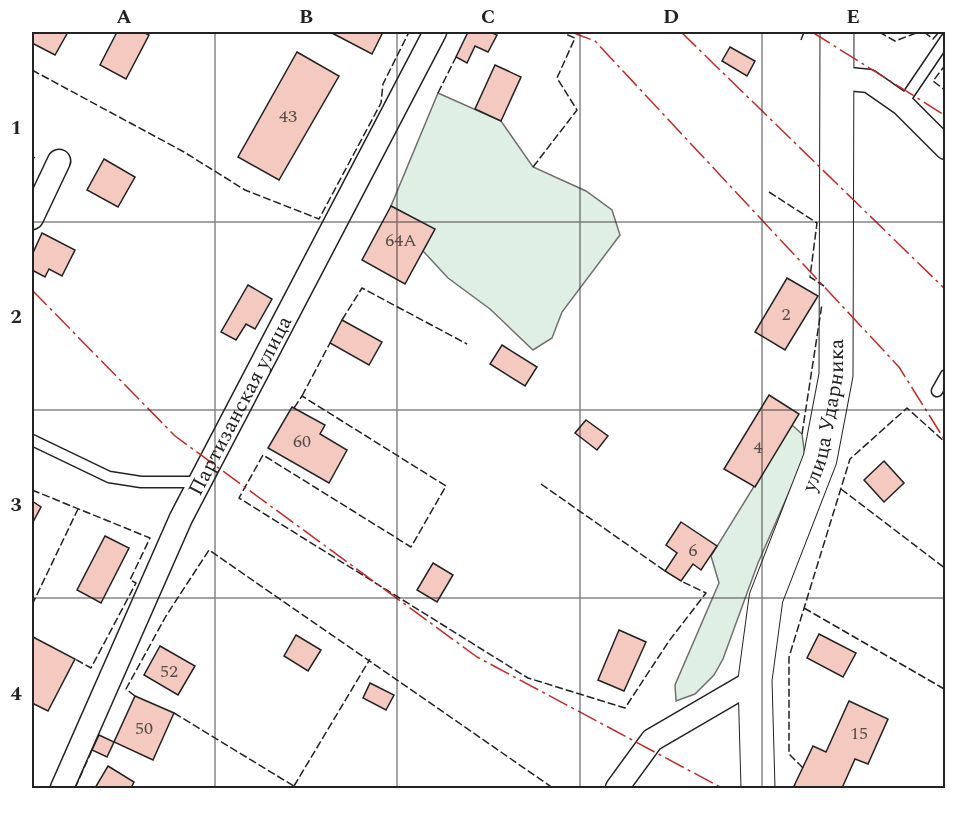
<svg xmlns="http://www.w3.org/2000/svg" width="977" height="820" font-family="Spectral,serif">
<rect width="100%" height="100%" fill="#fff"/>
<g fill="#e0efe3" stroke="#6f6f6f" stroke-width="1.5">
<polygon points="438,93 501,121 533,167 586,191 612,210 620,235 562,312 552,338 533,350 490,309 448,278 423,251 434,230 391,206"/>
<polygon points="792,425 802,434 805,456 758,563 723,659 714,675 695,694 676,701 675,685 719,583 711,556"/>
</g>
<g fill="#f3c9c0" stroke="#222" stroke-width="1.5">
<polygon points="32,32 68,32 55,55 32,43"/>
<polygon points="117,32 143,32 149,35 126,79 100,65"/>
<polygon points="330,32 383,32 372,54"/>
<polygon points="468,32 490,32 497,35 488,52 475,46 467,63 456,57"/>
<polygon points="730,47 755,61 747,76 722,61"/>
<polygon points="297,52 339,76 279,180 238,157"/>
<polygon points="495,65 521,77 501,121 475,109"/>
<polygon points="104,159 135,177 118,207 87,190"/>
<polygon points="391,206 435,229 405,284 362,260"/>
<polygon points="42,233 75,250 62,276 49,269 45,277 32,270 32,255"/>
<polygon points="787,278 818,296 785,350 755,332"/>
<polygon points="248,285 272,299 255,329 246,324 236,340 221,332"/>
<polygon points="342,320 382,342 369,365 330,343"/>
<polygon points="502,345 537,367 525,386 490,364"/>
<polygon points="769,395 799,414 755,487 724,469"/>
<polygon points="292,407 325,425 320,434 347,450 329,483 268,448"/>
<polygon points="586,420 608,436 597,450 575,433"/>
<polygon points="884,461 904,483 884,502 864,480"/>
<polygon points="32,501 41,507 32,524"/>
<polygon points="681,522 717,546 701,570 693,564 681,581 665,571 677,553 666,545"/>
<polygon points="105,536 129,548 101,603 77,590"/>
<polygon points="433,563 453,575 437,602 417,590"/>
<polygon points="619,630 646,642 624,691 598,680"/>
<polygon points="819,634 856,653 843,677 807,658"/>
<polygon points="296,635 321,650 308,671 284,656"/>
<polygon points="33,637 75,659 48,711 32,703"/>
<polygon points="160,646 195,666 178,695 144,675"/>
<polygon points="370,683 394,695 386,710 363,698"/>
<polygon points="135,696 174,713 153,760 114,742"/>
<polygon points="849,701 888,719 868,764 855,759 842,788 800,788 794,786 813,746 826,752"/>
<polygon points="99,735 114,742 107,757 92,750"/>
<polygon points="108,766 134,782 131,788 95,788"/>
</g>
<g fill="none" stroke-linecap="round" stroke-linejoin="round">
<defs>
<g id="lane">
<polyline points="902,104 946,39"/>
<polyline points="937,391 946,375"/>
<polyline points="32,440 109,477 141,482 199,482"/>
</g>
<g id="street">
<polyline points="838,78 869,81 902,104 946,148"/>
<polyline points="32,218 59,161"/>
<path id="s1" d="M62,788L181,518L435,32"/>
<polyline points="617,788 652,740 755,680"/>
</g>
<g id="primary">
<path id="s2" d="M758,788L755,680L766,598L820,459L836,375L837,32"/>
</g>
</defs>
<use href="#lane" stroke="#222" stroke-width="13"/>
<use href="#street" stroke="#222" stroke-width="25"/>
<use href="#primary" stroke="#222" stroke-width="35"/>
<use href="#lane" stroke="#fff" stroke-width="10"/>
<use href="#street" stroke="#fff" stroke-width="22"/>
<use href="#primary" stroke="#fff" stroke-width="33"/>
<g stroke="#222" stroke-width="1.5" stroke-dasharray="8 3" stroke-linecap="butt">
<polyline points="879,32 895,41 919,32"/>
<polyline points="924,32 933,39 939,32"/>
<polyline points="801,40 804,32"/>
<polyline points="946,64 933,81 946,91"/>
<polyline points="32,70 184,152 245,190 319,219 381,103 383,84 409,32"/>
<polyline points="438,93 456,57"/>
<polyline points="32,156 35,158"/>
<polyline points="533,167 577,110 557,78 575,38 561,32"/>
<polyline points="769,192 817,223 810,277 824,286"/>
<polyline points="342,320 362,288 467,344"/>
<polyline points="302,396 330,343"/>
<polyline points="294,408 302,396 446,486 411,547 263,455 239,498 528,678 625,708 669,641 706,593 681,581"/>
<polyline points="802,434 822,304"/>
<polyline points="541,484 665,571"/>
<polyline points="841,489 946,569"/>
<polyline points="32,490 150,538 130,580 136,583 91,668 75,659"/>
<polyline points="32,605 78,509"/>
<polyline points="804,608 946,690"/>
<polyline points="135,696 126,689 166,616 209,550 553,788"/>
<polyline points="174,713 297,788"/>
<polyline points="803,768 789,754 789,657 850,459 907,408 946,443"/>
<polyline points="294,786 370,659"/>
<polyline points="75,788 92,750"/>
</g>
<g stroke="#c62828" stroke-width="1.5" stroke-dasharray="21 4.5 3 4.5" stroke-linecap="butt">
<polyline points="571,32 595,41 899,367 946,442"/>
<polyline points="681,32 946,290"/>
<polyline points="812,32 946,116"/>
<polyline points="32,290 175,436 477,657 722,788"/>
</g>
</g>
<path fill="none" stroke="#222" stroke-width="1.5" stroke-opacity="0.55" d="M215,32V788M397,32V788M580,32V788M762,32V788M32,222H946M32,410H946M32,598H946"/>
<g text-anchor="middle" stroke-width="4.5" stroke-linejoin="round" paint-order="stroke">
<g font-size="18" fill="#564c4a">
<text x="288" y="122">43</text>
<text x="401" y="246">64А</text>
<text x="786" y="320">2</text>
<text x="302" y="447">60</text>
<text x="758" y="453">4</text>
<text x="693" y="556">6</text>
<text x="169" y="677">52</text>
<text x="144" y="734">50</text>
<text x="859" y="739">15</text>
</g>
<g font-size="21" fill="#222" stroke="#fff">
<text dy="7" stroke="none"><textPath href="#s1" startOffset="422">Партизанская улица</textPath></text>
<text dy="7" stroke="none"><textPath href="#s2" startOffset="384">улица Ударника</textPath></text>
</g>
</g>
<rect width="977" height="820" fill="none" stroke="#ffffff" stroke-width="66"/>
<rect x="33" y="33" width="911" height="754" fill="none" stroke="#222" stroke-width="2"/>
<g font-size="20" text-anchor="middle" font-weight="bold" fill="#222">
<text x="124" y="23">A</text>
<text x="306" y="23">B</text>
<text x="488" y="23">C</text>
<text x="671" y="23">D</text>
<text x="853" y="23">E</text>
<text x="16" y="134">1</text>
<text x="16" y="323">2</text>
<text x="16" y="511">3</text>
<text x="16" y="700">4</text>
</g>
</svg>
